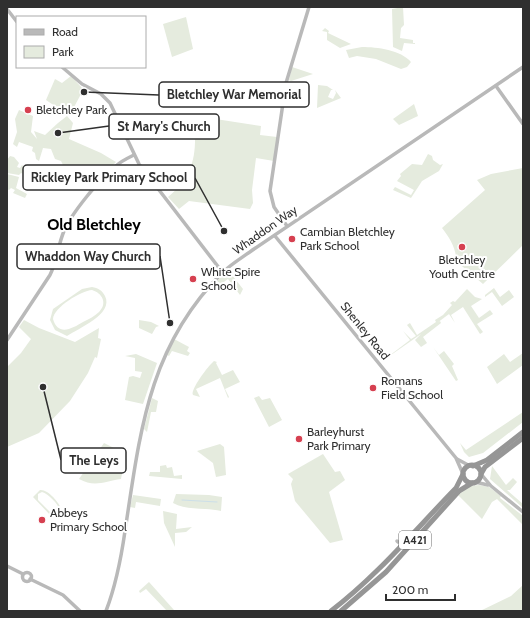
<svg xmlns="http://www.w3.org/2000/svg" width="530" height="618" font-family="Cabin,sans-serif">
<rect width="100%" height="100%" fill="#fff"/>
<g fill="#e5ebde" fill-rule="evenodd">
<polygon points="403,7 404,25 401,28 400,38 413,40 413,43 415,43 415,44 404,43 402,51 393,47 392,9"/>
<polygon points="186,17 193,49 172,57 163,24"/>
<polygon points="325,28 329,31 328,33 351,44 340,48 327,40 327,32 322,31"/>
<path d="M362,47C377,47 401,50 411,62L407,67L401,69L376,59L357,56L349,58L346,50Z"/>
<polygon points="292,67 313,74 291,81 289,80"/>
<polygon points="71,76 82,88 89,92 82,96 81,94 73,109 69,107 61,110 46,100 55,79 62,83"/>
<polygon points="318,85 327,86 333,90 331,90 328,97 333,99 336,93 335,90 341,98 317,108"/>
<polygon points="414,104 418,116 399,125 393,119"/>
<polygon points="19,110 33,116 31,132 37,139 34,131 45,135 58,123 67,116 73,123 69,139 101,153 116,162 100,179 63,165 61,161 55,159 51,149 43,148 39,161 36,159 35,153 32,151 33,147 19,142 17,147 13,144 17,132 15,119"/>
<path d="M209,118L261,126L260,135L277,137L274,161L256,158L252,190L253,203L250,209L189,201L179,209L168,197C195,175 197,152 194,119Z"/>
<polygon points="428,154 432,156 433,160 440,165 443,164 439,171 422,181 411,198 393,190 395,187 411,195 414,190 397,181 401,176 400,174 412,164 422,165"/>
<polygon points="10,156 14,157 19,163 17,167 20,168 22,165 23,166 29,176 21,173 19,175 7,173 7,160"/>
<path d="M523,168V245L483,284L456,261C457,249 449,237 442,228L485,190L477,180L491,174Z"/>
<polygon points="7,174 19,177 16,188 27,194 25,198 13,193 15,190 11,188 9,190 7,189"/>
<polygon points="228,270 243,289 240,295 228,279 221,284 217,281"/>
<path d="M92,287C98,288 102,290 105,296C114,314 79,328 67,336L55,330L50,320L53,309L82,289ZM92,290C102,293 108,303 99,312C95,316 89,319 83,322C73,328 58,337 53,319C54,307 81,291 92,290Z"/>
<polygon points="494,288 500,297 509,290 514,297 502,306 492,292 485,297 485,295"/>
<polygon points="467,289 475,297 482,299 471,306 479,318 490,310 493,314 477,324 483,332 480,334 463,307 451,315 455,323 449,314 457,308 437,323 440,321 441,323 423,337 427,343 421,347 415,340 421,334 381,362 410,340 403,331 411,339 416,336 407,325 410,323 417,335 436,322 435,320 443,315 452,305 450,303 453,301 455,302"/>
<polygon points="24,320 39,328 75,342 99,328 98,338 101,339 97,358 95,357 88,373 70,401 39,433 7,447 7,367 21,353 31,339 19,327"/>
<polygon points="139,320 151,322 159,326 156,327 152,334 139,328"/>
<polygon points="174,339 189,347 187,351 190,353 188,356 172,351 169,356 165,354"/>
<polygon points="433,347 439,355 444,351 454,364 452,366 458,380 456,381"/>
<polygon points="523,353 523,365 497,384 487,367 504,354 510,362"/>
<polygon points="136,354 157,363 143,404 125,400 129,377 133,376 140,378 142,372 135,371 135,358 125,356"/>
<path d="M214,361L217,362L216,363L222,375L233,370L240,382L225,389L229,397L228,398L220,378L196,389L200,397L193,395C190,390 208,366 214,361Z"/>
<polygon points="259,396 262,400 270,398 282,420 269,427 254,398"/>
<polygon points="152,398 158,401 156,412 151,412 147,432 144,429"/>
<polygon points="523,412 523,422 483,453 469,457 464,452 460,443 466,450"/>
<path d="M104,443L120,451L121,450L126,453L121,479C105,481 95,488 79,479Z"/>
<polygon points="220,444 224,447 226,475 216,477 213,463 197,451"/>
<polygon points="323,454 335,472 340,471 345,480 329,492 343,540 330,543 295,501 291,484 293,479 288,474"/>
<polygon points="166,465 167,468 172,467 174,476 182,475 182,479 149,476 150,472 160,472 160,466"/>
<polygon points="492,466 506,485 513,478 517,482 510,490 507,490 523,504 523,508 490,479"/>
<polygon points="479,485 489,487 501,496 500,498 523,516 523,525 497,499 492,502 482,519 458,495 470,486"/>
<path d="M40,490C48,489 60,503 62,511L60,515L52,517L33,497ZM42,492C49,494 59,505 60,511L57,515L52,514L38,500V494Z"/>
<path d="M176,494L209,495L222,497L221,511C205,507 187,511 173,503Z"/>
<polygon points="133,495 161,499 160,506 136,502 135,508 130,507"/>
<polygon points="163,511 177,514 176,529 192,527 186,532 175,533 175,547 164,523"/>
<polygon points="149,582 174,610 173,611 167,611 146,589 140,593 139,591"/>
<polygon points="523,585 523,611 480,611 511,596"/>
</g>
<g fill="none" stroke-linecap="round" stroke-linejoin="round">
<g stroke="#ccdfe9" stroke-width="1">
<polyline points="182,500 217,502"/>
<polyline points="521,611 523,609"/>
</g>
<g stroke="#b9b9b9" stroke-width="3.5">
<polyline points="7,9 17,22"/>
<polyline points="62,67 82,84 101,94 110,103 139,164 223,273"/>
<polyline points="496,86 523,124"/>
<polyline points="287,226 274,207 270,191 286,83 309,7"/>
<polyline points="275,236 456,458 463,474"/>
<path d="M7,340L50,275C57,261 58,245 64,231C71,214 101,177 116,166C121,161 128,158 134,155"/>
<polyline points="457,459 470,466"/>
<polyline points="481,474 491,486 523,512"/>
<polyline points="475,482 488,485"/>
<polyline points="397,541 398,542"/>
<polyline points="7,566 23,574"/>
<circle cx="27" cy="577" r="4.5"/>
<polyline points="30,579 63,595 80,611"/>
<path d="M106,611C116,585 121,559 125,531C140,433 148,347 222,273C231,264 243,257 254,249L523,67"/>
</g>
<g stroke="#969696" stroke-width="5">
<circle cx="472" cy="474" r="9"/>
<polyline points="473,466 487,460 523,432"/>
<polyline points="481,474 485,467 523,438"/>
<path d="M331,611C378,575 415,530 456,488L463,474"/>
<polyline points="341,611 386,572 459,491 472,483"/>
</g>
</g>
<g fill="#d64050" stroke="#fff" stroke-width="1.5">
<circle cx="28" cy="110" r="4"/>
<circle cx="292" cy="239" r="4"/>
<circle cx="462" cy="247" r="4"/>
<circle cx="193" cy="279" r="4"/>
<circle cx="373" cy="388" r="4"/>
<circle cx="299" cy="439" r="4"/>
<circle cx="42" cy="520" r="4"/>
</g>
<g text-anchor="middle" stroke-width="4" stroke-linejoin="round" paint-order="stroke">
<rect fill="#fff" stroke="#6d6d6d" stroke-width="1" x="399" y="531" width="32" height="18" rx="3"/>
<g font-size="11" font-weight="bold" fill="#2f2f2f">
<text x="415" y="544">A421</text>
</g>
<g font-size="12" fill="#2f2f2f" stroke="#fff" text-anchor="start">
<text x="36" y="114">Bletchley Park</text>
<text x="300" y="236">Cambian Bletchley<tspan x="300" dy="14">Park School</tspan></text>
<text x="462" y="264" text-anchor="middle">Bletchley<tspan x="462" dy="14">Youth Centre</tspan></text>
<text x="201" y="276">White Spire<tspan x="201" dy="14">School</tspan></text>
<text x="381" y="385">Romans<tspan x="381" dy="14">Field School</tspan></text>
<text x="307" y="436">Barleyhurst<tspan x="307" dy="14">Park Primary</tspan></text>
<text x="50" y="517">Abbeys<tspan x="50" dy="14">Primary School</tspan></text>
</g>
<g font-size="12" fill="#2f2f2f" stroke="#fff">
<text transform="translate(265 230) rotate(-35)" y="4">Whaddon Way</text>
<text transform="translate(365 331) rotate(51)" y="4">Shenley Road</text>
</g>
<g font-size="16" font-weight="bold" fill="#000" stroke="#fff">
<text x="94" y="230">Old Bletchley</text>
</g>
</g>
<path fill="none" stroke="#2f2f2f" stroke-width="1.5" d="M84 92L159 95M58 133L109 126M224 231L195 178M170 323L160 256M43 387L61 460"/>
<g fill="#2f2f2f" stroke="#fff" stroke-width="1.5">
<circle cx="84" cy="92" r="4"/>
<circle cx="58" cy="133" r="4"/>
<circle cx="224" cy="231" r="4"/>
<circle cx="170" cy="323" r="4"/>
<circle cx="43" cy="387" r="4"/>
</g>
<g fill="#fff" stroke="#2f2f2f" stroke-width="1.5">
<rect x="159" y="82" width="150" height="25" rx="4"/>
<rect x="109" y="114" width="110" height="25" rx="4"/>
<rect x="23" y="165" width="172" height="25" rx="4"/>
<rect x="17" y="244" width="143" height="25" rx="4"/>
<rect x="61" y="448" width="65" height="25" rx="4"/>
</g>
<g font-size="13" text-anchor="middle" font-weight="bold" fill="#2f2f2f">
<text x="234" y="99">Bletchley War Memorial</text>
<text x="164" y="131">St Mary's Church</text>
<text x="109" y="182">Rickley Park Primary School</text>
<text x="88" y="261">Whaddon Way Church</text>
<text x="94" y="465">The Leys</text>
</g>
<rect width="530" height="618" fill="none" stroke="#2f2f2f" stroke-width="16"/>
<rect x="16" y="16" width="130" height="52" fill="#ffffff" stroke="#acacac"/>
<rect x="24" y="29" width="20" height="6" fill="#b9b9b9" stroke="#acacac"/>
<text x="52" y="36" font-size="12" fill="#2f2f2f">Road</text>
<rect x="24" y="46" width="20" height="12" fill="#e5ebde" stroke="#acacac"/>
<text x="52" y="56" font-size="12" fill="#2f2f2f">Park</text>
<path d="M386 594v6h69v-6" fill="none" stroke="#2f2f2f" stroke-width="2"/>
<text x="392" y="594" font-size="12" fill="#2f2f2f" stroke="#ffffff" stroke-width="3" paint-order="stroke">200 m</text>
</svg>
